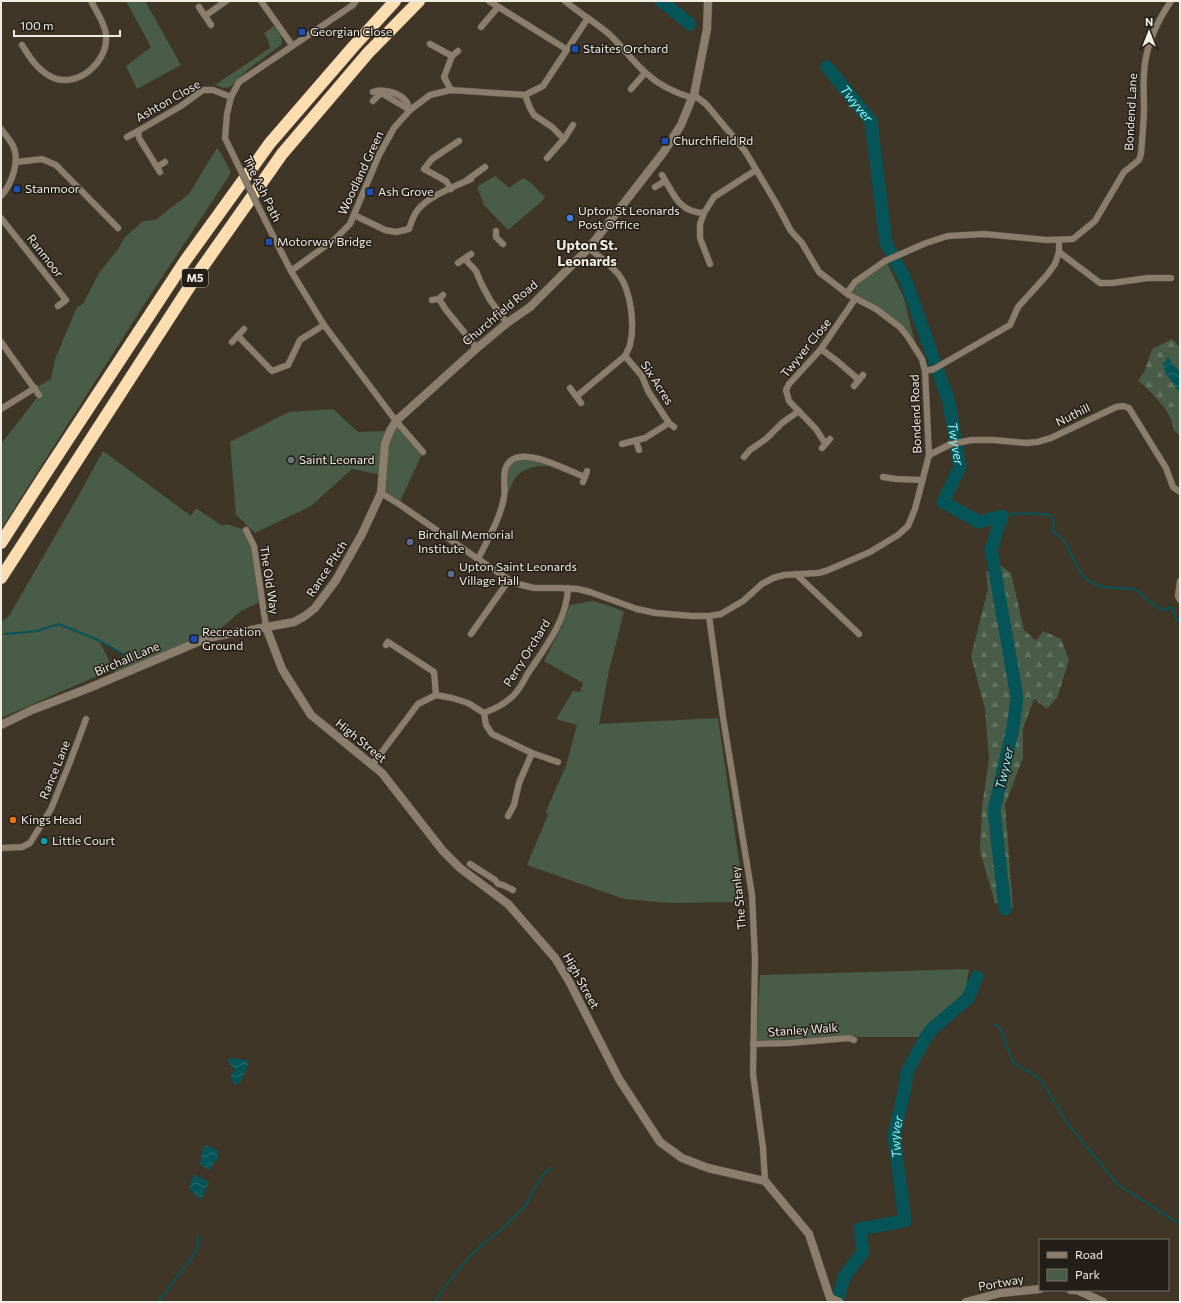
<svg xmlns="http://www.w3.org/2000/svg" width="1181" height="1303" font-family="Commissioner,sans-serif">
<defs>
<pattern id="forest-firs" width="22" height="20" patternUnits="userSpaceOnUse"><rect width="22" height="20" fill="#485c47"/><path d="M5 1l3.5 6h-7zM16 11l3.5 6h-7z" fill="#637461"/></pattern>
<pattern id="water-waves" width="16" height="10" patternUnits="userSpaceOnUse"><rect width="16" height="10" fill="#055558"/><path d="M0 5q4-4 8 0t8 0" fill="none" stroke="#2a6e70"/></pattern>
</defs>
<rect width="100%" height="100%" fill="#403628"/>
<g fill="#485c47" fill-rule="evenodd">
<polygon points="126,1 145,1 181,65 137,89 126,66 151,47"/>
<path d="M274,26C278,32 284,38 281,45L246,71L230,87L223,88L215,85L270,48L267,38L264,33Z"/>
<polygon points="217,148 222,155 231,173 149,297 1,529 1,444 39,395 35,388 51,379 55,359 77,307 83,304 99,273 118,249 125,237 143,221 155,220 189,194"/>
<polygon points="495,176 509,188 523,178 531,183 545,197 542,201 508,230 484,205 477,187"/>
<polygon points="887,263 904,298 915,343 900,327 849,295 855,282"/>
<polygon points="333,409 358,432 390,431 396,421 423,452 399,504 385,495 382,475 352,469 311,506 255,533 236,515 230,442 289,412"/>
<path d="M103,451L191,516L196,508L222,526L226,524L246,530L254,546L262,601L241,611L211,637L118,675L113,669L1,718V622L9,616L80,493ZM99,640L124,655L113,669Z"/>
<path d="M527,457L552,466C540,465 524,467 516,477C510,484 513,489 504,496L507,465Z"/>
<polygon points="593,601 613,607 624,612 609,670 599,724 718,718 745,902 669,903 624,899 527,865 548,815 546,811 566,766 577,725 556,719 573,691 580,692 583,683 544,661 561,628 570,605"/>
<polygon points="969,969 965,996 930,1027 922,1037 859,1037 846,1035 811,1039 756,1041 760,975"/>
</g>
<g fill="url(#forest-firs)">
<path d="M1172,339L1180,347V372L1174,366L1168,357L1166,374L1180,393V437L1173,429C1175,415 1148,388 1138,381L1145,370L1152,349Z"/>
<polygon points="997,563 1011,573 1024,630 1036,641 1043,631 1061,639 1069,660 1057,698 1047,709 1034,699 1023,728 1023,758 1005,805 1013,908 995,903 980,851 982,807 989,759 985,709 971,656 988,589 986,572"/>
</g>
<g fill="url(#water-waves)">
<polygon points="1168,357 1174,366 1180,372 1180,393 1166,374 1163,364"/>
<polygon points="230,1058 248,1060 248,1065 240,1083 234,1085 231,1076 235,1070 227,1060"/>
<polygon points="207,1145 218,1151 218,1158 209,1170 200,1164 203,1149"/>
<polygon points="194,1174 209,1182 201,1200 189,1188"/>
</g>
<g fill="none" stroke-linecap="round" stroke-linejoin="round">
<g stroke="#055558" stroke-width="2">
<path d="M1002,516C1012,512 1039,514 1051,515L1054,522L1053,531L1064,540L1080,572L1087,580L1101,587L1135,589L1154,605L1163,610L1171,607L1176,618L1180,622"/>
<polyline points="5,634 37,631 59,624 98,640 125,655"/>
<polyline points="994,1024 1000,1028 1013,1062 1041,1080 1068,1124 1117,1184 1180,1224"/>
<polyline points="158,1302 196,1252 198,1246 198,1237"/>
<polyline points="434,1302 454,1275 474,1252 504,1227 526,1205 541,1177 551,1167"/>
</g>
<g stroke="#055558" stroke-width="13">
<polyline points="661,1 690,24"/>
<path id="s1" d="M827,67L871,121L886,243L906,281L949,402L960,467L943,502L979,522L1002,516L991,549L1017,697L1013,728L994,810L1005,909"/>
<path id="s2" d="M837,1302L844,1277L863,1252L860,1229L905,1221L894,1136L906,1083L907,1072L926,1037L932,1029L968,998L977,977"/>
</g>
<defs>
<g id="minor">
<polyline points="261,1 292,45"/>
<polyline points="489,1 566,49"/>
<polyline points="199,7 211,25"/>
<polyline points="205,16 226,1"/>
<polyline points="481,27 498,7"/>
<polyline points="430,44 452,56 444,77 451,90"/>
<path d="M22,45C29,56 36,68 48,75C74,92 109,63 106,35C105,23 96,11 91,1"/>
<polyline points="452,56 458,51"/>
<polyline points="631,89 645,73"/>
<path d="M373,92C382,88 400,93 406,101C408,103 409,108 410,110"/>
<polyline points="525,95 530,108 534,115 552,127 564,139 547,158"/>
<polyline points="373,101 381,93 410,110"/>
<path d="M1,129C5,134 9,139 12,144C21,159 12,184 1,196"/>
<polyline points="127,137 138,131"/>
<polyline points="564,139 573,125"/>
<polyline points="236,161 225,138 227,114 231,97 239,82 353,5 356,1"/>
<polyline points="17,162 42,159 56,165 118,228"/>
<polyline points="157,167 165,162"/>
<polyline points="160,172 139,138 138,131 181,106 203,90 213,90 231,97"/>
<path d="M662,175C674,194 678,212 704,213"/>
<polyline points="467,180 485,167"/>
<polyline points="655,187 665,181"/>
<polyline points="451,189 446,181 424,169 432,159 459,141"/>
<path d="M354,215L385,230L396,232L409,229C411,223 413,216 417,211C427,197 455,186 471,179"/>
<polyline points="1,218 66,300 58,306"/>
<polyline points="266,222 291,271 324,325 396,421 423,452"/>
<polyline points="496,231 496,237 503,244"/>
<path d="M589,248C599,257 611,265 619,275C631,291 635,325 630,345C629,348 627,352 625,356L642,376L648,391L669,423L674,427"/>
<polyline points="1059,252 1100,283 1112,283 1148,278 1171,278"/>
<polyline points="465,259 476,271 481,283 490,300 507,323"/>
<polyline points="458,263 471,254"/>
<polyline points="710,264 700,238 700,224 704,213 714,197 756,170"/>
<polyline points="291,271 335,239 350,224 379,155 394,128 410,110 430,95 451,90 525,95 543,86 588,18"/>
<path d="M847,293L855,282L885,261L926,243L948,236L984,234L1047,240L1073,239L1095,221L1124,172L1139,160L1141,154C1142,139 1144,123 1144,108C1144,97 1143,86 1144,74C1145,47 1156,23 1171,1"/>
<polyline points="439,299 446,310 477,348"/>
<polyline points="432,300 439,299 443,295"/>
<polyline points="238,336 272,371 288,365 300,340 324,325"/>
<polyline points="1,342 39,395"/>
<polyline points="232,342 244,329"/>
<polyline points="821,349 837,361 859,380"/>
<polyline points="925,371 934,369 1010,325 1018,307 1047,275 1055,264 1059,252 1059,240"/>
<polyline points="854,386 863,375"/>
<polyline points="570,388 581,403"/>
<polyline points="577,396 625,356"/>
<polyline points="1,409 35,388"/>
<polyline points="636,441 639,450"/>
<polyline points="825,443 816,429 789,401 786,390 789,384 821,349 855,299"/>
<polyline points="622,444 645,438 669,423"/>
<polyline points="822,448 830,439"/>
<polyline points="929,455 951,444 972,440 993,440 1026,443 1037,442 1051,438 1116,407 1123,406 1129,408 1166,468 1173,487 1180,492"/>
<polyline points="744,457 750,450 766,439 782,423 799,411"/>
<polyline points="883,477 896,479 922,480"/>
<polyline points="583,482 587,471"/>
<path d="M381,493L399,504L478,559L514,583L534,588H560L578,589L590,592L637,609L656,613L692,616H709L721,614L743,601L762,584L773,578L784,575L818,573L826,571L870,552L898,535L908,526L915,509L929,455L925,371L922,359L908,337L900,327L876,309L849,295L819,272L802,243L791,231L776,203L745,151L706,104L694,95L692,98C676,93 659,85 647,74C633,62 622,46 609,34C595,22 579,13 565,1"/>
<polyline points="246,530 254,546 266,627"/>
<path d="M478,559C487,541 501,517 504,497C506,487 502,477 506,467C517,441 569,472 585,477"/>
<polyline points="796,574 859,634"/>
<polyline points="1180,581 1178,596 1180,600"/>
<polyline points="709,616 723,717 752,895 755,958 753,1074 763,1148 765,1181"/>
<polyline points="471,634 509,580"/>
<polyline points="386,645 388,642 434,672 436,695"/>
<polyline points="484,713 486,725 492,734 532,753 558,762"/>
<path d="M372,765L418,704L436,695L452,698L468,703L484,713C496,708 503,705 513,696C519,690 524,681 528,673C545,648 567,620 568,588"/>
<polyline points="508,816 514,805 519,783 532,753"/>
<polyline points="1,848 22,847 30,843 51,809 70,762 86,719"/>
<polyline points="470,864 495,880 498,884 503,885 513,890"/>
<polyline points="753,1044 789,1043 849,1038 854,1040"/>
</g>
<g id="tertiary">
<polyline points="694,95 707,29 708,1"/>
<polyline points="266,627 282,669 311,715 382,773 443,851 460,868 508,904 555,958 570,983 619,1079 660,1142 682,1158 708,1168 765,1181 809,1234 830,1298 839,1302"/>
<polyline points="1,725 32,710 89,688 207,638 294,622 305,616 315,608 336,580 362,534 381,493 385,444 390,431 396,421 477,348 507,323 530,307 589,248 663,153 681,125 692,98"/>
<polyline points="1071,1290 1077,1290 1103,1302"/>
<polyline points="966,1302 1000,1293 1040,1289"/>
</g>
<g id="motorway">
<polyline points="1,543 42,479 185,261 270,143 353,47 395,1"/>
<polyline points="1,578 199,272 282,154 368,53 419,1"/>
</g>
</defs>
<use href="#minor" stroke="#5c5346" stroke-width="7"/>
<use href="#tertiary" stroke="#5c5346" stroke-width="9"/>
<use href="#motorway" stroke="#5c5346" stroke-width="13"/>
<use href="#minor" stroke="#8b7e6c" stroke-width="6"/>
<use href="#tertiary" stroke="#8b7e6c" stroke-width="8"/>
<use href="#motorway" stroke="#fedeb1" stroke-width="12"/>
<defs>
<polyline id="minor-bridge" points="236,161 266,222"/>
</defs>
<use href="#minor-bridge" stroke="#5c5346" stroke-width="7" stroke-linecap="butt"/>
<use href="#minor-bridge" stroke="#8b7e6c" stroke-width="6"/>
</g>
<g fill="#1a4fb4" stroke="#231e18" stroke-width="1.5">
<rect x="298" y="28" width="8" height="8" rx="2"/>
<rect x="571" y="45" width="8" height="8" rx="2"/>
<rect x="661" y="137" width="8" height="8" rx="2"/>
<rect x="13" y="185" width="8" height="8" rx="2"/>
<rect x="366" y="188" width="8" height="8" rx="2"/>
<rect x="265" y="238" width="8" height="8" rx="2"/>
<rect x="190" y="635" width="8" height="8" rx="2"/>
</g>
<circle fill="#3f7fe0" stroke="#231e18" stroke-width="1.5" cx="570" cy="218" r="4"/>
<circle fill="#6b7280" stroke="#231e18" stroke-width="1.5" cx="291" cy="460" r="4"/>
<g fill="#5c6f8a" stroke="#231e18" stroke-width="1.5">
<circle cx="410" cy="542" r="4"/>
<circle cx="451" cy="574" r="4"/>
</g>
<circle fill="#e8710a" stroke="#231e18" stroke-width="1.5" cx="13" cy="820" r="4"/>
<circle fill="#0f9aa8" stroke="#231e18" stroke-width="1.5" cx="44" cy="841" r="4"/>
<g text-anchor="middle" stroke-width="3" stroke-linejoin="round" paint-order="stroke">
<rect fill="#231e18" stroke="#b4aea6" stroke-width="1" x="182" y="269" width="26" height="18" rx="3"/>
<g font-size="11" font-weight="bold" fill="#f2ece3">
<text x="195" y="282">M5</text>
</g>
<g font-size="12" fill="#f2ece3" stroke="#231e18" text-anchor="start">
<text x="310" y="36">Georgian Close</text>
<text x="583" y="53">Staites Orchard</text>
<text x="673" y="145">Churchfield Rd</text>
<text x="25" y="193">Stanmoor</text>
<text x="378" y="196">Ash Grove</text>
<text x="578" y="215">Upton St Leonards<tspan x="578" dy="14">Post Office</tspan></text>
<text x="277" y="246">Motorway Bridge</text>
<text x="299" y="464">Saint Leonard</text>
<text x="418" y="539">Birchall Memorial<tspan x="418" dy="14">Institute</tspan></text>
<text x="459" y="571">Upton Saint Leonards<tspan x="459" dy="14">Village Hall</tspan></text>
<text x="202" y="636">Recreation<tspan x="202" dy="14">Ground</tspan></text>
<text x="21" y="824">Kings Head</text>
<text x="52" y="845">Little Court</text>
</g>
<g font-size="12" fill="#f2ece3" stroke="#231e18">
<text transform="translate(168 101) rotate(-30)" y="4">Ashton Close</text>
<text transform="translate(1131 112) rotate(-87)" y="4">Bondend Lane</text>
<text transform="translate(361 173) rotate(-65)" y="4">Woodland Green</text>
<text transform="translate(262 189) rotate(64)" y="4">The Ash Path</text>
<text transform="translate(45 256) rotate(52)" y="4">Ranmoor</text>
<text transform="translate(500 313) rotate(-40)" y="4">Churchfield Road</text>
<text transform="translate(806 348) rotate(-51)" y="4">Twyver Close</text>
<text transform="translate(657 383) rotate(57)" y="4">Six Acres</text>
<text transform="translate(916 414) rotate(-92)" y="4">Bondend Road</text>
<text transform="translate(1073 415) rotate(-26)" y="4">Nuthill</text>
<text transform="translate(327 569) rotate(-57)" y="4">Rance Pitch</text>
<text transform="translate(269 580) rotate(81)" y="4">The Old Way</text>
<text transform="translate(527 653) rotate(-58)" y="4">Perry Orchard</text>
<text transform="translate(127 659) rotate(-23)" y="4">Birchall Lane</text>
<text transform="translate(361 741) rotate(39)" y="4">High Street</text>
<text transform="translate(55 770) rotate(-68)" y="4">Rance Lane</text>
<text transform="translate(739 898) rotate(-96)" y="4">The Stanley</text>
<text transform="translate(581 981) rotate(61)" y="4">High Street</text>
<text transform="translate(803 1030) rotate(-4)" y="4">Stanley Walk</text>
<text transform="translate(1001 1283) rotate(-10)" y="4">Portway</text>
</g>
<g font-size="13" font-style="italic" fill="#8af3f7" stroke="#231e18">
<text dy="5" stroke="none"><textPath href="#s1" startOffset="47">Twyver</textPath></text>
<text dy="5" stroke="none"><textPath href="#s1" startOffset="406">Twyver</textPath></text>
<text transform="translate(1004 768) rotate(-77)" y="5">Twyver</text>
<text dy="5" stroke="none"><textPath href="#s2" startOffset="211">Twyver</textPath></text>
</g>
<g font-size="14" font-weight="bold" fill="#f2ece3" stroke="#231e18">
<text x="587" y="250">Upton St.<tspan x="587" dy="16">Leonards</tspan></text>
</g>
</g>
<rect width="1181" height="1303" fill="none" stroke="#f2ece3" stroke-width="4"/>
<rect x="1039" y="1239" width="130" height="52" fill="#231e18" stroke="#767069"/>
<rect x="1047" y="1252" width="20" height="6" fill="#8b7e6c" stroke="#767069"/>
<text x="1075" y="1259" font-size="12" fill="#f2ece3">Road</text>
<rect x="1047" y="1269" width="20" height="12" fill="#485c47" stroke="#767069"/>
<text x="1075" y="1279" font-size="12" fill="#f2ece3">Park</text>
<g transform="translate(1149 32)" stroke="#231e18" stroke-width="3" paint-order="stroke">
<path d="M0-3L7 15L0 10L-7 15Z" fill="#f2ece3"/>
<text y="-6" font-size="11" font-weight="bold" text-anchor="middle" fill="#f2ece3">N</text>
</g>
<path d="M14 30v6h106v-6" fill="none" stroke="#f2ece3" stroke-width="2"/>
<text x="20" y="30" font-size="12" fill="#f2ece3" stroke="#231e18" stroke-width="3" paint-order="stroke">100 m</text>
</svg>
